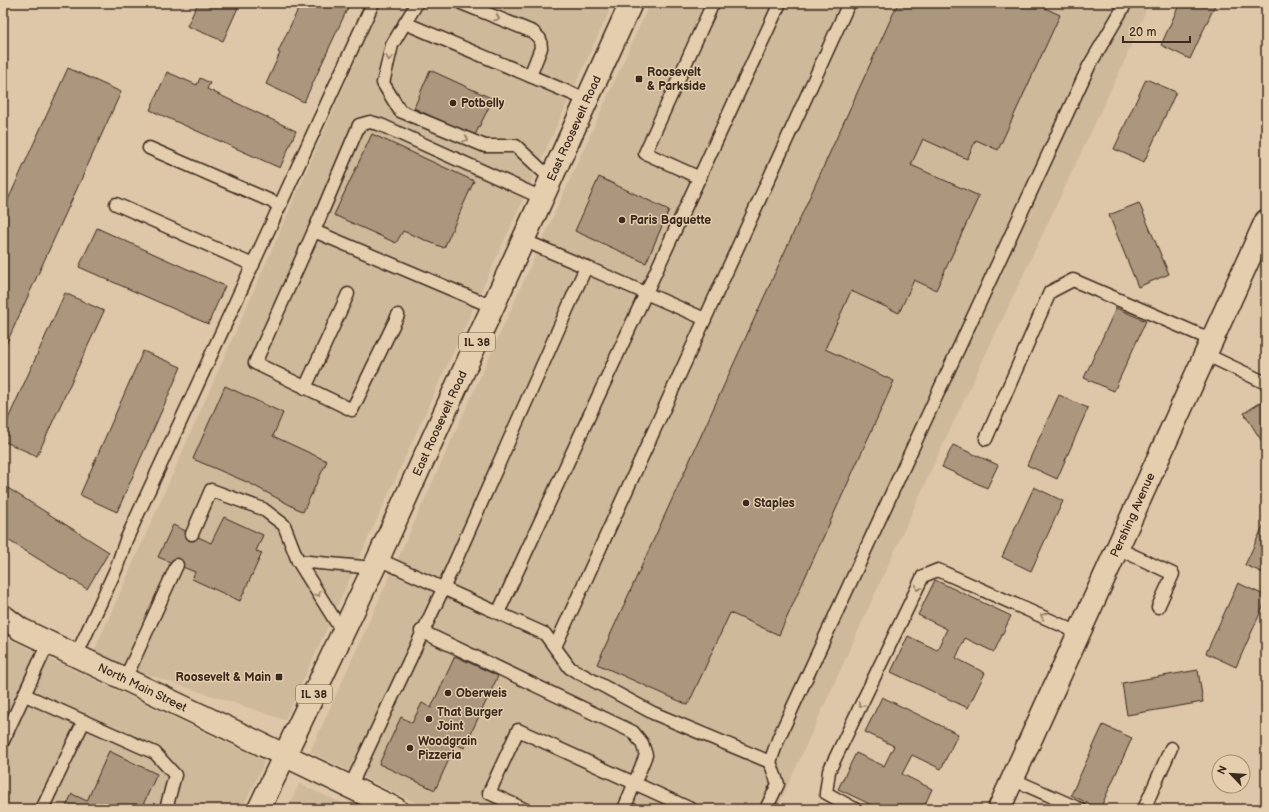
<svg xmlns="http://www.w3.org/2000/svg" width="1269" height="812" font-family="'Balsamiq Sans',sans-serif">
<rect width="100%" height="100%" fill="#dec7a8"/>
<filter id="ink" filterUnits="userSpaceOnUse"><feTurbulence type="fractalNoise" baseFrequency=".025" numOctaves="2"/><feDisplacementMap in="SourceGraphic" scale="8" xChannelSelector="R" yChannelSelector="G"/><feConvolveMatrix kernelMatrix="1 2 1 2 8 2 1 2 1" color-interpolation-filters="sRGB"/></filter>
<g filter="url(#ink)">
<g fill="#cfb99b">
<polygon points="381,3 613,3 285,720 92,656"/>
<polygon points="650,3 1149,3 1123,64 940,451 777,809 429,809 310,752"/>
<polygon points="9,639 265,761 242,809 3,809 3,653"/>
<polygon points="299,784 355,809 287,809"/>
</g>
<g fill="#ab977e" stroke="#3b2a1e">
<polygon points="198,3 240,3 223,41 187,26"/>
<polygon points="301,3 350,3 304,102 266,84 280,53 278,52"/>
<polygon points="898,3 1034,3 1060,15 998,150 976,140 967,159 923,139 911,165 979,196 936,290 914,280 899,313 851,291 825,349 894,381 779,635 730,613 688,705 597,664"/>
<polygon points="1180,3 1216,3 1190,59 1161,45"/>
<polygon points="68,68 121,92 3,351 3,211"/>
<polygon points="430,70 493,99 474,137 414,108"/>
<polygon points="167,72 197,85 200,78 210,83 207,89 296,131 280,168 150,110"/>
<polygon points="1146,79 1176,92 1144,162 1114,149"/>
<polygon points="372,134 474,181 444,248 403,231 396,243 334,215"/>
<polygon points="599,177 669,210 646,263 575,231"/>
<polygon points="1139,203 1169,274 1138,287 1109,215"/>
<polygon points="97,228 225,286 208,324 79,267"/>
<polygon points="65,293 104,311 37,456 3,441 3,430"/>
<polygon points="1116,308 1146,321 1114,391 1084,378"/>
<polygon points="143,351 181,367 117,512 80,495"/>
<polygon points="225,386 283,413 273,436 327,461 303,512 249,483 193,459"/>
<polygon points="1059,395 1088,408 1057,479 1027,465"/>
<polygon points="1266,399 1266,448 1244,413"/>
<polygon points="953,445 998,465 987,488 942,467"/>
<polygon points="3,485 109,552 87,589 3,537"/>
<polygon points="1034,487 1063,501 1031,571 1002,557"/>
<polygon points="224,517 263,535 256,551 262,553 240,601 192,579 195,572 158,557 173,525 211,543"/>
<polygon points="1266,520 1266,574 1245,565"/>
<polygon points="935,580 1011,616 994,652 965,638 956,658 985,673 968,708 891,672 908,636 937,650 947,629 918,615"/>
<polygon points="1238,583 1266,596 1266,600 1236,667 1206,653"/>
<polygon points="455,656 498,676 464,748 456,744 435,790 379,764 401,717 412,723 422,703 431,708"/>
<polygon points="1198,670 1203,702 1127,715 1122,683"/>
<polygon points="882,697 958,734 941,769 912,755 902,774 932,789 923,809 880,809 838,789 856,753 884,766 894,746 865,732"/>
<polygon points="1103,725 1132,738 1100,809 1071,795"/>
<polygon points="109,751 157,774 141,809 65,809 72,794 87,801"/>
<polygon points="1262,801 1266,803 1266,809 1258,809"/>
</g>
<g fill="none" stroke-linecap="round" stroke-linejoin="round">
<defs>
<g id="lane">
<polyline points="417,3 392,45 383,83 400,111 485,146 516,146 551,179"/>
<polyline points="461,3 533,32 540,39 541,48 530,76"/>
<polyline points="405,23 587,100"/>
<polyline points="149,148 280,205"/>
<polyline points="700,178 645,153 713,3"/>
<polyline points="116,204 253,265"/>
<polyline points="314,231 359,125 370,122 381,125 542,198"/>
<polyline points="523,240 586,267"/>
<polyline points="398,315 352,410 255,363 314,231 493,307"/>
<polyline points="705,319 849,3"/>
<polyline points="1205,354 1266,383"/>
<polyline points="305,388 348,294"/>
<polyline points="986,439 1050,292 1073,280 1212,340"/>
<polyline points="192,534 211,490 263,509 284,525 298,561 343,633"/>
<polyline points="1117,548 1173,574 1158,607"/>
<polyline points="378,559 545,634 570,668 653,713 770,762"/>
<polyline points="298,561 374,568"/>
<polyline points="498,613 780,3"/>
<polyline points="421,631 633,732 642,743 646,755 624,809"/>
<polyline points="76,656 116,569 126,540 373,3"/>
<polyline points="125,679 177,565"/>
<polyline points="25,695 155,753 175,775 166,809"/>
<polyline points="3,741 48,643"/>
<polyline points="1012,779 1080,809"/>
<polyline points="350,787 443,589 586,267 705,319 555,647"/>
<polyline points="42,809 84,721"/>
<polyline points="524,809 489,793 518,730 691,809"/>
<polyline points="766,809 778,784 770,762 779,737 1089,66 1126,3"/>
<polyline points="855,809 826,793 829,771 923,576 938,570 1079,633"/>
<polyline points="1144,809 1171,748"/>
</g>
<g id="street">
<polyline points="284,755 396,809"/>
<path id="s1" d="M999,809L1266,221"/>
</g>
<g id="secondary">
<path id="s2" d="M3,616L20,629L284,755"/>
</g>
<g id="primary">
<path id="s3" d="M259,809L378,559L631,3"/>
</g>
</defs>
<use href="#lane" stroke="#3b2a1e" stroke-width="15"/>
<use href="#street" stroke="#3b2a1e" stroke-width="25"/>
<use href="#secondary" stroke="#3b2a1e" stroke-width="25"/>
<use href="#primary" stroke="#3b2a1e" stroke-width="25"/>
<use href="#lane" stroke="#e5ceae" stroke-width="12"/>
<use href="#street" stroke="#e5ceae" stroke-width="22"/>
<use href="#secondary" stroke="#e5ceae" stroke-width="22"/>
<use href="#primary" stroke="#e5ceae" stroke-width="22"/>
</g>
<defs><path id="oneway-chevron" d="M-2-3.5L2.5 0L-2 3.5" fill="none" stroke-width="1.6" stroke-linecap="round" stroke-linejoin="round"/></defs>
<g stroke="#907c66">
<use href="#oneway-chevron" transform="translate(497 18) rotate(22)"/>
<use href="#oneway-chevron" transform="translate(389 58) rotate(102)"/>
<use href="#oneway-chevron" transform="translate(466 139) rotate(23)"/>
<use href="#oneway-chevron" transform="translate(918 588) rotate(116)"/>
<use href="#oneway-chevron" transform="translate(318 594) rotate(58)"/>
<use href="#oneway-chevron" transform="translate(1043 616) rotate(-156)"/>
<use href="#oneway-chevron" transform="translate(861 705) rotate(116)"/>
</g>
</g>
<g fill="#3b2a1e" stroke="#e5ceae" stroke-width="1.5">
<rect x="635" y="75" width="8" height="8" rx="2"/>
<circle cx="453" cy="103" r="4"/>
<circle cx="622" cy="220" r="4"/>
<circle cx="746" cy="503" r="4"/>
<rect x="275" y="673" width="8" height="8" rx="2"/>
<circle cx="448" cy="693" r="4"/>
<circle cx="429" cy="719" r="4"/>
<circle cx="410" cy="748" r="4"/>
</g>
<g text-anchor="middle" stroke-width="3" stroke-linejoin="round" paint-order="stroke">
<g fill="#e5ceae" stroke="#6e5b49" stroke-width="1">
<rect x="459" y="333" width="36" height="18" rx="3"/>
<rect x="296" y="685" width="36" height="18" rx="3"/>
</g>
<g font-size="11" font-weight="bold" fill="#3b2a1e">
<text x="477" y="346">IL 38</text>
<text x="314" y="698">IL 38</text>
</g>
<g font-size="12" font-weight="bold" fill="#3b2a1e" stroke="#e5ceae" text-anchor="start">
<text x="647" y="76">Roosevelt<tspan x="647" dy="14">&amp; Parkside</tspan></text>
<text x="461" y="107">Potbelly</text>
<text x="630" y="224">Paris Baguette</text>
<text x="754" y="507">Staples</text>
<text x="271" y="681" text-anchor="end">Roosevelt &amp; Main</text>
<text x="456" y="697">Oberweis</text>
<text x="437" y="716">That Burger<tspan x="437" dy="14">Joint</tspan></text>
<text x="418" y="745">Woodgrain<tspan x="418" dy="14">Pizzeria</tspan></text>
</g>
<g font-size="12" fill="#3b2a1e" stroke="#e5ceae">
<text dy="4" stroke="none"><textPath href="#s3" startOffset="750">East Roosevelt Road</textPath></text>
<text dy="4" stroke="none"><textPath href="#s3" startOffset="426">East Roosevelt Road</textPath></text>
<text dy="4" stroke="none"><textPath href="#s1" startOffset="323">Pershing Avenue</textPath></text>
<text dy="4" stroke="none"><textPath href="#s2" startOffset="157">North Main Street</textPath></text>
</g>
</g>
<rect width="1269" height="812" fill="none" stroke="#e5ceae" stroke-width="16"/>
<rect x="8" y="8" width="1253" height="796" fill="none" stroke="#3b2a1e" stroke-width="1.5" filter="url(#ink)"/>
<g transform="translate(1231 774) rotate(295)"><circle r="19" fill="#e5ceae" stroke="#a18c74"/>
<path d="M0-3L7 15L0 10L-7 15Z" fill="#3b2a1e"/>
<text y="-6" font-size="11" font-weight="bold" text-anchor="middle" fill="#3b2a1e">N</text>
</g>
<path d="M1123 36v6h67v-6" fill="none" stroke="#3b2a1e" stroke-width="2"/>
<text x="1129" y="36" font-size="12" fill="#3b2a1e" stroke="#e5ceae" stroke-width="3" paint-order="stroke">20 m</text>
</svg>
